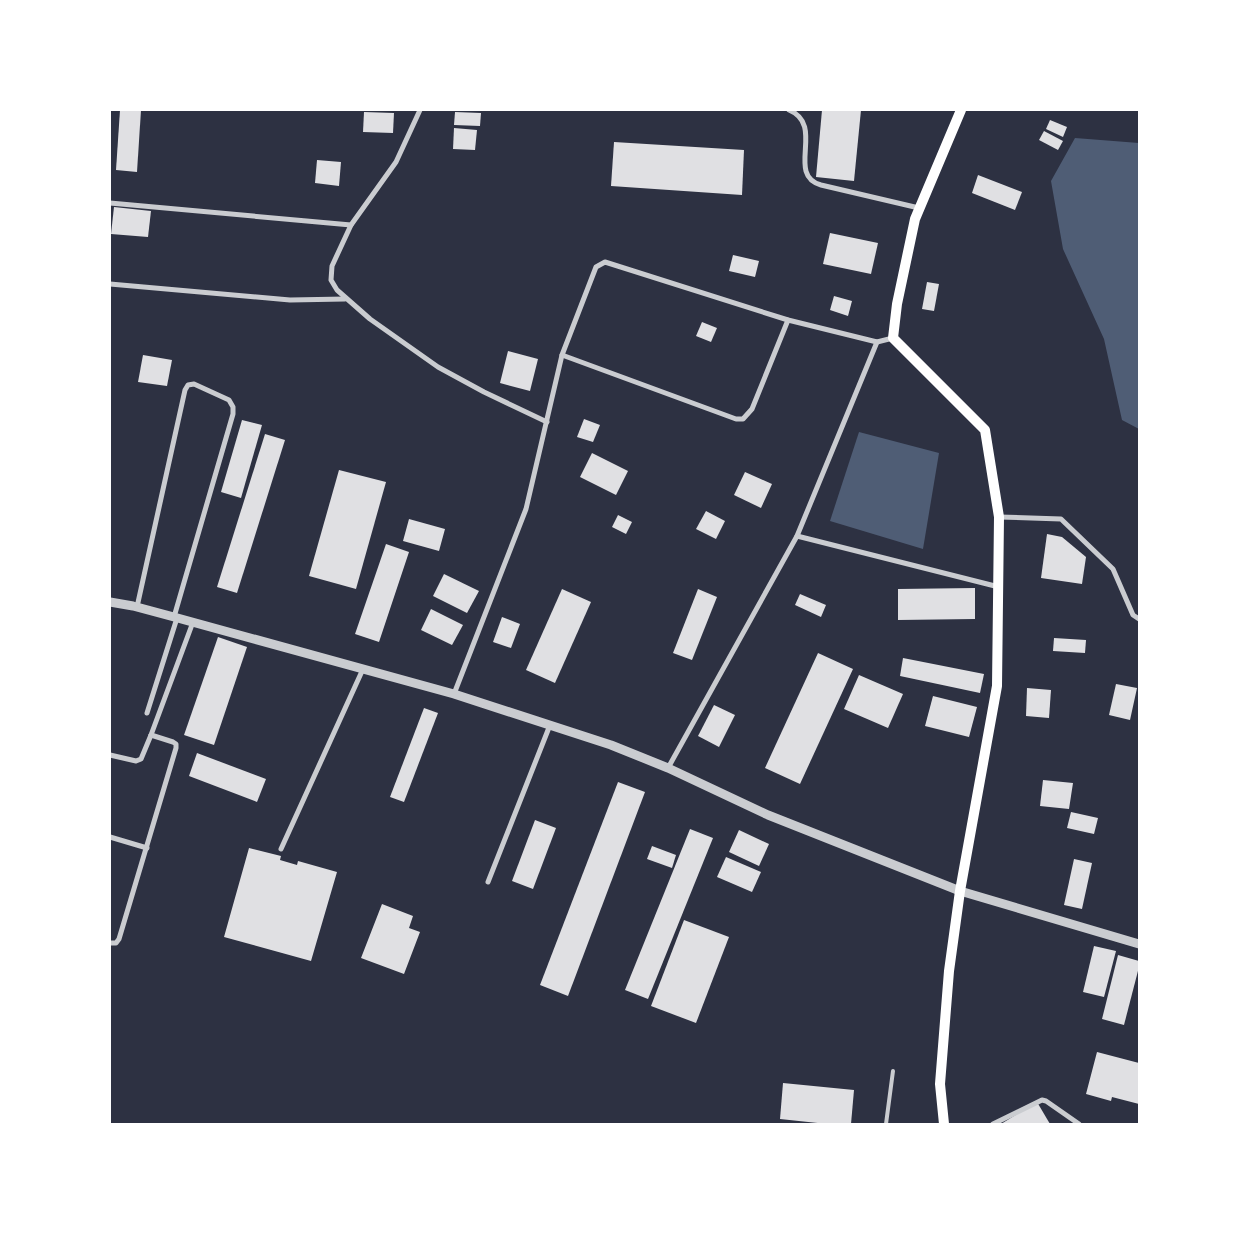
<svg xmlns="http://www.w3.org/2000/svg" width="1249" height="1234" font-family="Rubik,sans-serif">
<rect width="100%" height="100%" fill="#2d3142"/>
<g fill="#4f5d75">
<polygon points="1075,138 1139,143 1139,429 1122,420 1104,339 1063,249 1051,181"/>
<polygon points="859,432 939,453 923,549 830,521"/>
</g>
<g fill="#e0e0e3">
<polygon points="120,110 141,110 137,172 116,170"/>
<polygon points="822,110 861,110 854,181 816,177"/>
<polygon points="364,112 394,113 393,133 363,132"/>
<polygon points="455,112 481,113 480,126 454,125"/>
<polygon points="1050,120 1067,127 1063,137 1046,129"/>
<polygon points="454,128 477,130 475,150 453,149"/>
<polygon points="1044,131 1063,141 1058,150 1039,140"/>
<polygon points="614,142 744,150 742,195 611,186"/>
<polygon points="317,160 341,162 339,186 315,183"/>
<polygon points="978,175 1022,192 1015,210 972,193"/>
<polygon points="114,207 151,211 148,237 111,234"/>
<polygon points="830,233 878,243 871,274 823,264"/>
<polygon points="733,255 759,261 755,277 729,271"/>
<polygon points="927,282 939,284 934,311 922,309"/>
<polygon points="834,296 852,301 848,316 830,310"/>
<polygon points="702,322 717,328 711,342 696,336"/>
<polygon points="508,351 538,359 530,391 500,383"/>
<polygon points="143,355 172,360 167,386 138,382"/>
<polygon points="584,419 600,425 593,442 577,437"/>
<polygon points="242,420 262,425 241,498 221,492"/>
<polygon points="265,434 285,440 237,593 217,587"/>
<polygon points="592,453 628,471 616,495 580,477"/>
<polygon points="339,470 386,482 356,589 309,576"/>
<polygon points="745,472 772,484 761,508 734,495"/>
<polygon points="706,511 725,521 716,539 696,529"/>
<polygon points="618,515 632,522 626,534 612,527"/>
<polygon points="409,519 445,529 439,551 403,541"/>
<polygon points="1047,534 1062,537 1086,557 1082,584 1041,578"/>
<polygon points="386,544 409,552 379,642 355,634"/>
<polygon points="444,574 479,591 467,613 433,596"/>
<polygon points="975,588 975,619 898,620 898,589"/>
<polygon points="562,589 591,602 555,683 526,670"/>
<polygon points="698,589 717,597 692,660 673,653"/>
<polygon points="800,594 826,605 821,617 795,605"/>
<polygon points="431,609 463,625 452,645 421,630"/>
<polygon points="502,617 520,624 511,648 493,642"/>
<polygon points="218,637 247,647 214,745 184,735"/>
<polygon points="1054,638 1086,640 1085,653 1053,651"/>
<polygon points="818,653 853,669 800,784 765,768"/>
<polygon points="903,658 984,674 980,693 900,676"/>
<polygon points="859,675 903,694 888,728 844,709"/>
<polygon points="1116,684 1137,688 1130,720 1109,715"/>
<polygon points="1027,688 1051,690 1049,718 1026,716"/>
<polygon points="933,696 977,707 969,737 925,726"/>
<polygon points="714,705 735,715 719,747 698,736"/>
<polygon points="424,708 438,713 404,802 390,797"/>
<polygon points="197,753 266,779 257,802 189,776"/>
<polygon points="1043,780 1073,783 1069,809 1040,806"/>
<polygon points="618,782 645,792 568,996 540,985"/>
<polygon points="1071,812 1098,818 1094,834 1067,828"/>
<polygon points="535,820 556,828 533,889 512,881"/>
<polygon points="690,829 713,838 648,999 625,990"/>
<polygon points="739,830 769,844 759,866 729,852"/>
<polygon points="652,846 676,855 672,868 647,859"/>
<polygon points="249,848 281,856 280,860 297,865 298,861 337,872 311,961 224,937"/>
<polygon points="726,857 761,872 752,892 717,877"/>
<polygon points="1074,859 1092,863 1082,909 1064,905"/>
<polygon points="382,904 413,916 409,928 420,932 404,974 361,958"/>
<polygon points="684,920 729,937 696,1023 651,1006"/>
<polygon points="1094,946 1116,951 1104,997 1083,992"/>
<polygon points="1118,955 1139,961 1139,967 1124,1025 1102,1019"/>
<polygon points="1097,1052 1139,1063 1139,1104 1112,1097 1111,1101 1086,1094"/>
<polygon points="783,1083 854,1090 851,1124 827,1124 780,1119"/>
<polygon points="1037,1102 1050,1124 1001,1124"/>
</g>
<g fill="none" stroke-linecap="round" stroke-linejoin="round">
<polyline stroke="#caccd0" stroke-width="4" points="886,1124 893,1071"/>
<g stroke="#caccd0" stroke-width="5">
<polyline points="420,110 396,162 351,225 332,266 331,280 337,290 370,319 438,367 484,392 547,422"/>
<path d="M789,110C826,125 785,175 821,185L919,208"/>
<polyline points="110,203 351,225"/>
<polyline points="110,284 290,300 345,299"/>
<polyline points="562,355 736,419 743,419 752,409 788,320"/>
<polyline points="999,517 1061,519 1113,569 1133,615 1139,619"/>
<polyline points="797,536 999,587"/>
<polyline points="137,607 185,390 188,385 194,384 229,400 233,407 233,414 174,617"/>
<polyline points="454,694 526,509 562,355 596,267 605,262 788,320 877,342 893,338"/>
<polyline points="147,713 177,618"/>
<polyline points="110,755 136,761 141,759 151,735 193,622"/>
<polyline points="668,768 797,536 877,342"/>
<polyline points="110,837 147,848"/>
<polyline points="281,849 363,669"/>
<polyline points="488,882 550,725"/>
<polyline points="110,943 116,943 119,939 176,748 176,744 173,742 151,735"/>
<polyline points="993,1124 1042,1100 1046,1101 1079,1124"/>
</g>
<polyline stroke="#caccd0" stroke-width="9" points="110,602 133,606 174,617 454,694 611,745 668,768 768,815 960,891 1139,944"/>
<polyline stroke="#fff" stroke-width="10" points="944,1124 940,1084 949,971 960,891 997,686 999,517 985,430 893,338 897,304 915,219 961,110"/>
</g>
<rect width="1249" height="1234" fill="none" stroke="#ffffff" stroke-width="222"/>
</svg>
